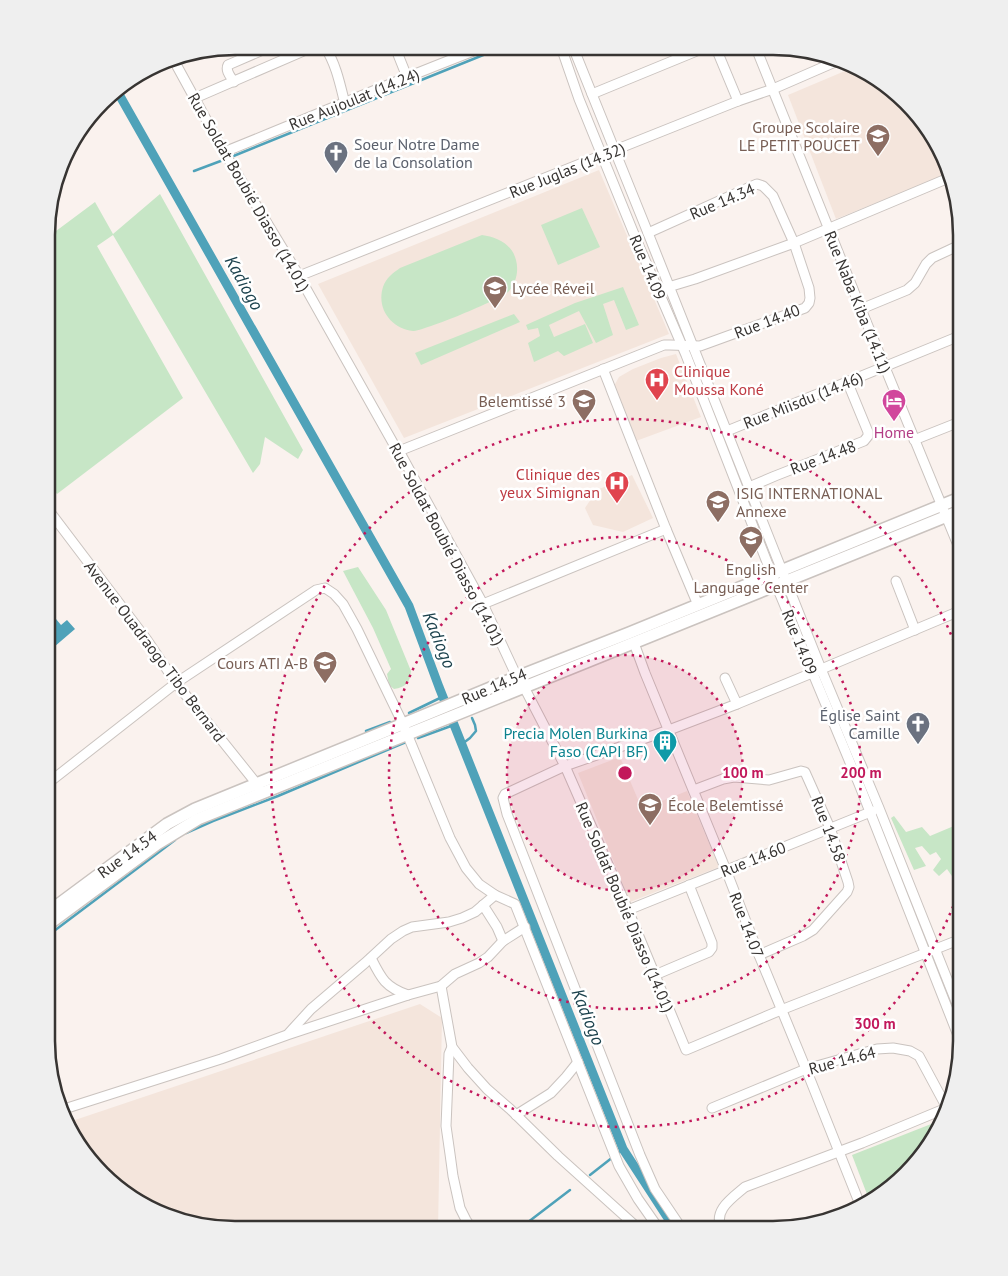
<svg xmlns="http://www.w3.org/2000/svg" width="1008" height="1276" font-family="'PT Sans',sans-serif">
<rect width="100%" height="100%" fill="#faf2ee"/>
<g fill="#f4e5dc">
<polygon points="852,68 878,78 937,141 950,173 836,219 788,95"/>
<polygon points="599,170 669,334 404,438 318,284"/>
<polygon points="676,354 701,417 636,441 614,386 619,377 633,369 661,358"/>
<polygon points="632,475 653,518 623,532 593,525 585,508 597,490"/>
<polygon points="620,757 642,809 687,791 719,867 630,902 578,773"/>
<polygon points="420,1004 442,1018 438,1229 222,1229 174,1220 130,1198 71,1135 66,1123"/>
</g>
<g fill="#c7e6c6">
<polygon points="160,194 303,450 298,459 265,437 260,464 253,473 113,235 97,246 183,398 57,494 47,482 48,237 95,202 113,234"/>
<polygon points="582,208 600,247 558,265 541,225"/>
<path d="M482,235C497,237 512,244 516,260C519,271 516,284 508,292C499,300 424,331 413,331C392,329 376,309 383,287C386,278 393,273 400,268Z"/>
<polygon points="623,287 639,325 626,330 614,300 603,304 613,335 596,343 579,311 549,325 554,337 585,324 593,343 564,356 558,351 534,362 528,343 540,336 538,328 528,330 526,325 575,303"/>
<polygon points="514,314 520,322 421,365 415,353"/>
<path d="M358,567L386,610L411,671C410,683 406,687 394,689L389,685L387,674L391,669L373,628L343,571Z"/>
<polygon points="894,816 906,832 922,827 930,836 961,823 961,855 955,859 961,873 961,889 947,869 939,876 933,870 941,859 936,852 930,855 922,846 915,848 926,866 914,870 891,818"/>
<polygon points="944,1119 930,1146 870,1202 852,1155"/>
</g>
<polygon fill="#4fa2b9" points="56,619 61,625 67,620 75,629 54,647 47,639 47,622 48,623 53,620 54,621"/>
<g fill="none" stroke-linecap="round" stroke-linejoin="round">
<g stroke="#4fa2b9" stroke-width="2.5">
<polyline points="231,157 503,47"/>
<polyline points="194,171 226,159"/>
<polyline points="409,713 440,698 442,695"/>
<polyline points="366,731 390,722"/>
<polyline points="418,738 451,726 455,727"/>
<polyline points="462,744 470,738 476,731 475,725 472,718"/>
<polyline points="186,833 213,821 278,796 406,742"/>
<polyline points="46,937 175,840"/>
<polyline points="617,1154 623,1149"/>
<polyline points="590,1175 613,1157"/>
<polyline points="519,1229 570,1190"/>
</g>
<polyline stroke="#4fa2b9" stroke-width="9" points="116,89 409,606 439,687 623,1149 675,1229"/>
<defs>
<g id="minor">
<path d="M325,47C336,64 340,84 345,104"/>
<polyline points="395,47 407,77"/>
<polyline points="561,47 579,99 636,239 686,355 772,575 859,784 961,1043"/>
<polyline points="573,47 648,233 821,669 879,808 961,1014"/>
<polyline points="713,48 718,53 738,101"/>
<polyline points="756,48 861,309 962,555"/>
<polyline points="172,57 224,152 295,269 397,450 399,451 483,604 517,677 524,687 565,766 628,910 686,1050 781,1010 961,939"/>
<path d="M234,82C231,77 225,71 228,65L272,46"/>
<polyline points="592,94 704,48"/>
<polyline points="195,98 315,46"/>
<path d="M224,152C311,117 397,80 484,47"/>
<polyline points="299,276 738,101 773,89 835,62"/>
<polyline points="665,288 695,279 794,243 951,177"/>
<polyline points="861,309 907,290 915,283 926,264 932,258 962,244"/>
<polyline points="603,369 666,529 698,605"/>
<polyline points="727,431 962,335"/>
<polyline points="914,440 962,421"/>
<polyline points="399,451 664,345 670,345 700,346 805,308 809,303 810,298 809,288 794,243 773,196 763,186 757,184 750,187 648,233"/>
<polyline points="749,487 775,476 864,441 868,436 868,432 847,381"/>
<polyline points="47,508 147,640 176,683 256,783 259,789"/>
<polyline points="896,581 915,630"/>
<polyline points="483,604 666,529"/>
<polyline points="634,643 645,673 726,870 759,955 806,1069 861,1207"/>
<polyline points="725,678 737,704"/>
<polyline points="47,784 176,683 316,590 325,588 334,594 343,604 357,629 403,724 450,838 466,868 479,884 495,895 515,904 619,1166 638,1199 659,1229"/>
<polyline points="694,790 723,779 734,777 769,780 801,771 805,772 830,828 848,882 849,887 847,892 813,930 803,936 759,955"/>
<polyline points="483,905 497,927 503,941"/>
<polyline points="628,910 873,811"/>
<path d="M371,958C381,978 385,987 408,995"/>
<polyline points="655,975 709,952 712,948 712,943 689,885"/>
<polyline points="441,986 452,1047 468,1068 487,1089 510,1109 558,1156 639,1229"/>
<polyline points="289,1033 311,1009 365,963 391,939 403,931 412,927 449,922 462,918 475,912 495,895"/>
<polyline points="452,1047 449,1054 446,1126 450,1154 453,1176 460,1208 466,1220 472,1229"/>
<polyline points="712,1108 806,1069 877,1049 893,1048 910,1051 919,1056 947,1108"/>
<polyline points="61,1110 221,1059 287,1035 408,995 441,986 455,974 479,963 488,957 503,941 525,927"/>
<polyline points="516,1115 551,1093 566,1077 578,1062"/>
<polyline points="682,1229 655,1189 640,1155 507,814 503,798 505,794 565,766 669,730 737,704 812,673 962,610"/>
<path d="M722,1229C712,1211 732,1198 745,1187L862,1143L949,1107"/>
</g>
<g id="major">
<polyline points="47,913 167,824 195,809 403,724 517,677 629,633 962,497"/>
<polyline points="46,926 157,844 198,819 962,510"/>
</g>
</defs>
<use href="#minor" stroke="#cac3bf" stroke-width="11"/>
<use href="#major" stroke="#cac3bf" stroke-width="14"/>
<use href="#minor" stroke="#fff" stroke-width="9"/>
<use href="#major" stroke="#fff" stroke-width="11"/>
</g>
<circle cx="625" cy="773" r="118" fill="#c2185b" fill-opacity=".12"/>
<g fill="none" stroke="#c2185b" stroke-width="2.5" stroke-dasharray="2.5 5">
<circle cx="625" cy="773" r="118"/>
<circle cx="625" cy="773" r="236"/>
<path d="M961 885A354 354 0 1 1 961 661"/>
</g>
<defs>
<symbol id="school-pin" viewBox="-11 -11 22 30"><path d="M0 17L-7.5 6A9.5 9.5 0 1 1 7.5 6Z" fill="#8d6e63" stroke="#fff"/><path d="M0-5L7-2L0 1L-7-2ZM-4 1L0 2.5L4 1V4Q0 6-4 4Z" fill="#fff"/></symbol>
<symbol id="church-pin" viewBox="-11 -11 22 30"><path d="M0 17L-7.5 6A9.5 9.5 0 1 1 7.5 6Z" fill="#6b7280" stroke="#fff"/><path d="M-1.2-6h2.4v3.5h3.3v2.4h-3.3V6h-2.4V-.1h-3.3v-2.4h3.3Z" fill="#fff"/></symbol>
<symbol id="hospital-pin" viewBox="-11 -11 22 30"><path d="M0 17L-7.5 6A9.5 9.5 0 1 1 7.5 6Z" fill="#e0444e" stroke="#fff"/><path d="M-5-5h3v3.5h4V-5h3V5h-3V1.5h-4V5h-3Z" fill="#fff"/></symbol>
<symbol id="hotel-pin" viewBox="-11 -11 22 30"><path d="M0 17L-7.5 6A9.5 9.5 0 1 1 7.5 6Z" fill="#d1479c" stroke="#fff"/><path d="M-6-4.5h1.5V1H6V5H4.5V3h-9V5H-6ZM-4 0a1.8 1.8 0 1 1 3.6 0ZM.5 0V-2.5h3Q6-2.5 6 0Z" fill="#fff"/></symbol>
<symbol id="university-pin" viewBox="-11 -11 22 30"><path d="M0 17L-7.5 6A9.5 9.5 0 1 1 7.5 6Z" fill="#8d6e63" stroke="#fff"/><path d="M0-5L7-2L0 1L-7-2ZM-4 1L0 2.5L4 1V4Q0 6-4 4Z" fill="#fff"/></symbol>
<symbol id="building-pin" viewBox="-11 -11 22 30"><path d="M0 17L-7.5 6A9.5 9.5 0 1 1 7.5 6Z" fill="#0f9aa8" stroke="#fff"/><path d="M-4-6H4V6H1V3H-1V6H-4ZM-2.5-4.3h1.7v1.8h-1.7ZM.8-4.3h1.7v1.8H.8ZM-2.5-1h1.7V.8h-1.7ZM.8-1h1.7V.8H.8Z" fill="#fff"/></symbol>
</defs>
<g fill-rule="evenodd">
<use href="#school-pin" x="864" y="122" width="28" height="38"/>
<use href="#church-pin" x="322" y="139" width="28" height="38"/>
<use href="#school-pin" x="481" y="274" width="28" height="38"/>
<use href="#hospital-pin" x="643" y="366" width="28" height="38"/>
<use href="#school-pin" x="570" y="387" width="28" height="38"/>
<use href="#hotel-pin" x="880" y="387" width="28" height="38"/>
<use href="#hospital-pin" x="603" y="469" width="28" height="38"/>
<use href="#university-pin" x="704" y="488" width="28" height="38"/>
<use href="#university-pin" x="737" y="524" width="28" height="38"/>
<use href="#school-pin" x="311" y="649" width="28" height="38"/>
<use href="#church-pin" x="904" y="710" width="28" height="38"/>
<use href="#building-pin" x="651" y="728" width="28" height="38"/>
<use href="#school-pin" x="636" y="791" width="28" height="38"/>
</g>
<g text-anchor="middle" stroke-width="5" stroke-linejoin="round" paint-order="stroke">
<g font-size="16" fill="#373432" stroke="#fff">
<text transform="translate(354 99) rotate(-22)" y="6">Rue Aujoulat (14.24)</text>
<text transform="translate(567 170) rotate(-22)" y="6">Rue Juglas (14.32)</text>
<text transform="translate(249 192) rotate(60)" y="6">Rue Soldat Boubié Diasso (14.01)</text>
<text transform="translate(722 201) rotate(-23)" y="6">Rue 14.34</text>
<text transform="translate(648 267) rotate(67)" y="6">Rue 14.09</text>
<text transform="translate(858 302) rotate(68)" y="6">Rue Naba Kiba (14.11)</text>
<text transform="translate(767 321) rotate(-21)" y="6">Rue 14.40</text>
<text transform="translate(803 400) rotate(-22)" y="6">Rue Miisdu (14.46)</text>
<text transform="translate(823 457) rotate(-21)" y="6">Rue 14.48</text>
<text transform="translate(447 544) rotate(62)" y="6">Rue Soldat Boubié Diasso (14.01)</text>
<text transform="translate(800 642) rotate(68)" y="6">Rue 14.09</text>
<text transform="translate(155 651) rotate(53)" y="6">Avenue Ouadraogo Tibo Bernard</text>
<text transform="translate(494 686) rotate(-23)" y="6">Rue 14.54</text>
<text transform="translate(829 829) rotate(69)" y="6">Rue 14.58</text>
<text transform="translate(127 854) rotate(-36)" y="6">Rue 14.54</text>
<text transform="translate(753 859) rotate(-22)" y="6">Rue 14.60</text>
<text transform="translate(625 907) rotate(67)" y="6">Rue Soldat Boubié Diasso (14.01)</text>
<text transform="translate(747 925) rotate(69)" y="6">Rue 14.07</text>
<text transform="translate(842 1060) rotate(-15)" y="6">Rue 14.64</text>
</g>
<g font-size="16" fill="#785e54" stroke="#fff" text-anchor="end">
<text x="860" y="133">Groupe Scolaire<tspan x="860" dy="18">LE PETIT POUCET</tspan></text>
<text x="512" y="294" text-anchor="start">Lycée Réveil</text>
<text x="566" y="407">Belemtissé 3</text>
<text x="736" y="499" text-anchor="start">ISIG INTERNATIONAL<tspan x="736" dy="18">Annexe</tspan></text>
<text x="751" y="575" text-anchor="middle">English<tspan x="751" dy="18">Language Center</tspan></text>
<text x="308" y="669">Cours ATI A-B</text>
<text x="668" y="811" text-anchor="start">École Belemtissé</text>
</g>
<g font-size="16" fill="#5b616d" stroke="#fff" text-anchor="start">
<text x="354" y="150">Soeur Notre Dame<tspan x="354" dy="18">de la Consolation</tspan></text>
<text x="900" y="721" text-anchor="end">Église Saint<tspan x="900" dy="18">Camille</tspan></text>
</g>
<g font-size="16" fill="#be3a42" stroke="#fff" text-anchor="start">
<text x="674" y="377">Clinique<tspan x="674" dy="18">Moussa Koné</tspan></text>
<text x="600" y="480" text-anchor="end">Clinique des<tspan x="600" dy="18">yeux Simignan</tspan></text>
</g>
<g font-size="16" fill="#b23c85" stroke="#fff">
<text x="894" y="438">Home</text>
</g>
<g font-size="16" fill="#0d838f" stroke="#fff" text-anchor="end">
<text x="648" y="739">Precia Molen Burkina<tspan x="648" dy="18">Faso (CAPI BF)</tspan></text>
</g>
<g font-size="18" font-style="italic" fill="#1c424d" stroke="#fff">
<text transform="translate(244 283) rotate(61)" y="6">Kadiogo</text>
<text transform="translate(439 640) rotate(68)" y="6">Kadiogo</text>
<text transform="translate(588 1017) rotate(68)" y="6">Kadiogo</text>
</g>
</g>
<path d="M0 0H1008V1276H0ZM235 55H773A180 180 0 0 1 953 235V1041A180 180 0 0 1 773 1221H235A180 180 0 0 1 55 1041V235A180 180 0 0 1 235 55Z" fill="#efefef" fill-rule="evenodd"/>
<path fill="none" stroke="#373432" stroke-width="2.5" d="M235 55H773A180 180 0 0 1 953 235V1041A180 180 0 0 1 773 1221H235A180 180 0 0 1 55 1041V235A180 180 0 0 1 235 55Z"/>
<circle cx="625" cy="773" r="8" fill="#c2185b" stroke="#fff" stroke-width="2.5"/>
<g font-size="15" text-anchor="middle" font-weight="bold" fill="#c2185b" stroke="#fff" stroke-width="5" stroke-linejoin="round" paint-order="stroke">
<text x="743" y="778">100 m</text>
<text x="861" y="778">200 m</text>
<text x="875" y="1029">300 m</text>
</g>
</svg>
